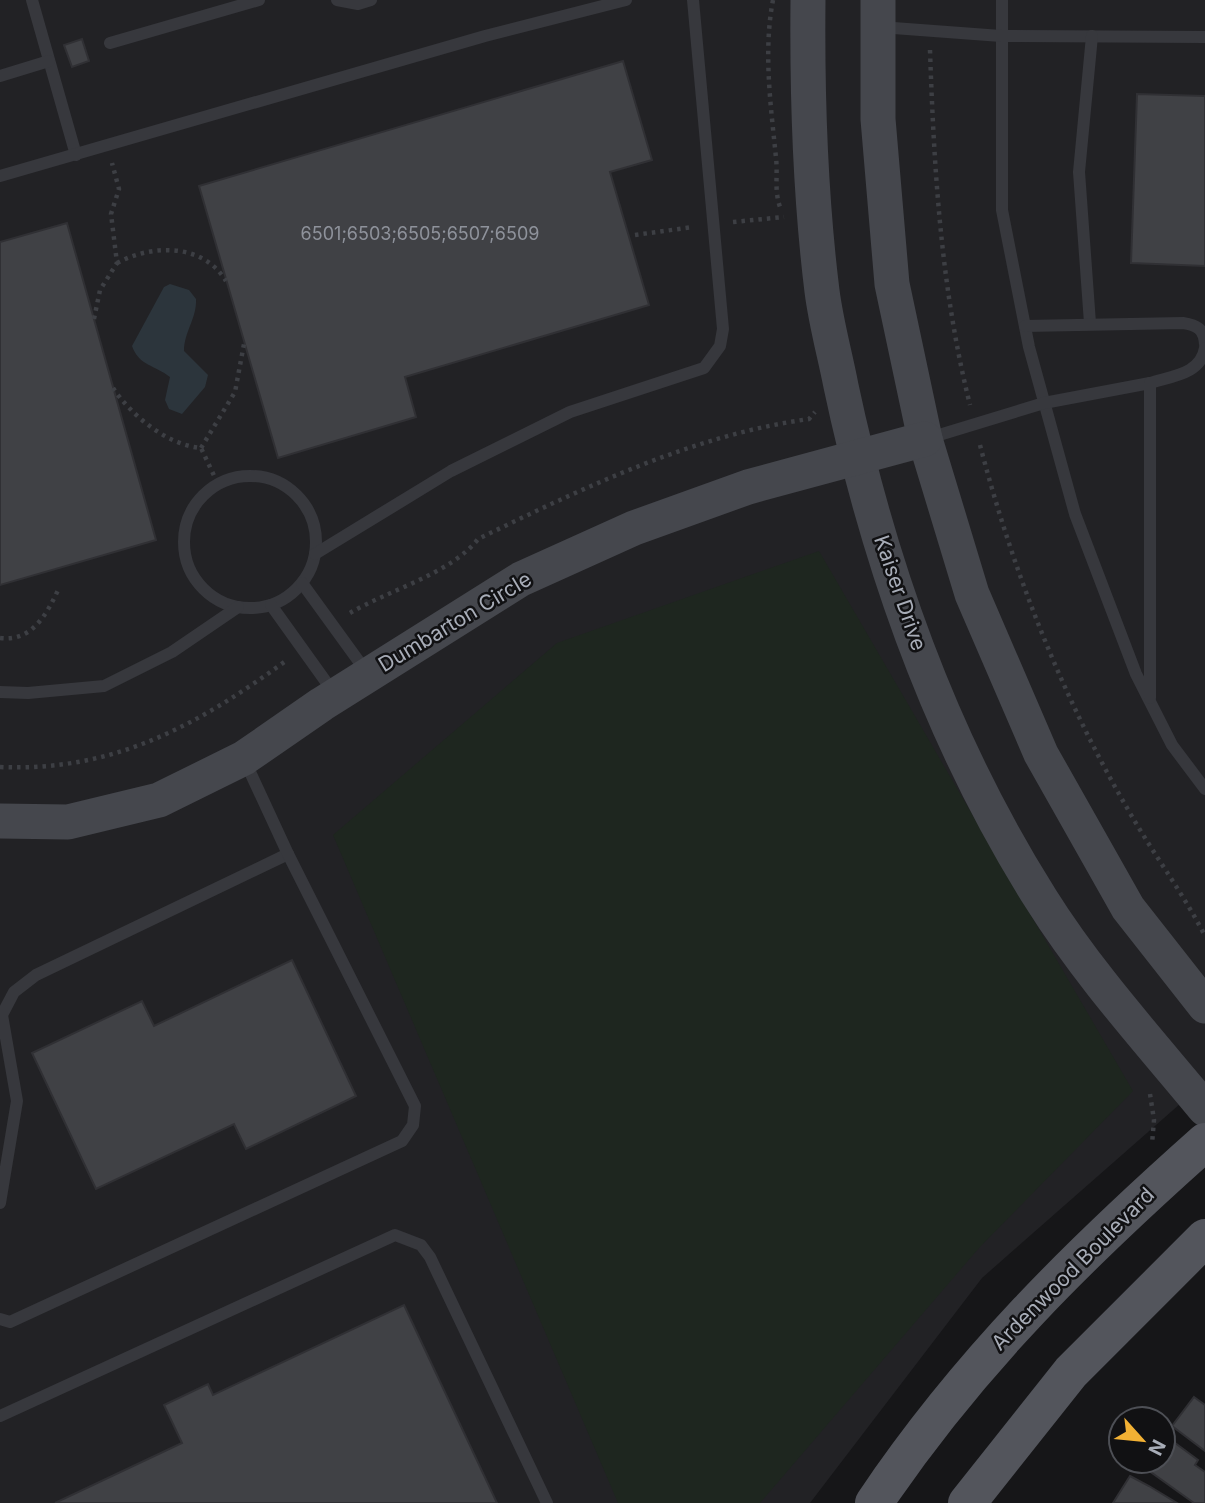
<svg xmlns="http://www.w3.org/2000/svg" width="1205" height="1503" font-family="Inter,sans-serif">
<rect width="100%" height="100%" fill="#161618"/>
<polygon fill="#222225" points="0,0 1205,0 1205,1082 982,1278 810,1503 0,1503"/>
<polygon fill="#1e261f" points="819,551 1133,1091 979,1248 760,1503 618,1503 333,835 557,643"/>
<path fill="#2c353c" d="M170,284L189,290L196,299C197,318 184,332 184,351L208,375L205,387L182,414L169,409L165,400L170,377C155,365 139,366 132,346L164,287Z"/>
<g fill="#404145" stroke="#303034" stroke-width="2">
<polygon points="82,39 89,61 72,67 64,45"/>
<polygon points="623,61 652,160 610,172 649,305 405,377 416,417 278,458 199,186"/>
<polygon points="1137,94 1205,96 1205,266 1131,263"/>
<polygon points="67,223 156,540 0,585 0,242"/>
<polygon points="292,960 356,1096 246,1149 234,1124 96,1189 32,1053 142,1001 154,1026"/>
<polygon points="404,1305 497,1503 55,1503 182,1443 164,1405 208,1384 213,1395"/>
<polygon points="1194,1397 1205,1405 1205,1451 1172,1426"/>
<polygon points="1163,1434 1198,1460 1195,1465 1205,1472 1205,1503 1194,1503 1148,1470 1152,1466 1148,1463 1149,1461 1163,1461"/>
<polygon points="1130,1476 1149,1486 1177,1503 1113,1503"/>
</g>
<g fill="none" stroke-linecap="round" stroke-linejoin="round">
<g stroke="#3d3f44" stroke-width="4.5" stroke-dasharray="3.5 5" stroke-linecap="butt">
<path d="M773,0C763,52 771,107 776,158C778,175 774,190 780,207"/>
<path d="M930,50C934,170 941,289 970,405"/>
<polyline points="733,222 784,217"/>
<polyline points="635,235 693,227"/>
<path d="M117,263C152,244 203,243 226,281"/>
<polyline points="94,319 100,290 117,263 111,214 119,189 112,163"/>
<path d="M113,388C131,415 167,445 201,448L218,484"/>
<path d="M980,445C1013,572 1063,699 1130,813C1154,855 1183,893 1205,936"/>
<polyline points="201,448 235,392 244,344"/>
<path d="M350,613C387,591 452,573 478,539C583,488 693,435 809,419L815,412"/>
<path d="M0,638C32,642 47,614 59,588"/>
<path d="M0,767C114,772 198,725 287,660"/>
<polyline points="1150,1094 1154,1120 1152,1144"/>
</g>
<g stroke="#37383d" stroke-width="12">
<polyline points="32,0 76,155"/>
<polyline points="337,0 358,4 371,0"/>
<polyline points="1002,0 1002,210 1029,347 1075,514 1136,674 1172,745 1205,789"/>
<polyline points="880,27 1001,36 1205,37"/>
<polyline points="110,43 259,0"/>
<polyline points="0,76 49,61"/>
<polyline points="0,176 485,36 626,0"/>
<polyline points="1090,323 1079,172 1092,36"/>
<path d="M1025,326L1183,323C1197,325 1204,329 1205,344"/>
<polyline points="926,439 1044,403 1150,383"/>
<circle cx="250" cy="542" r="66"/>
<polyline points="315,554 451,471 570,412 704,368 720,346 723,329 693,0"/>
<polyline points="302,583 368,674"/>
<polyline points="271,605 334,693"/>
<polyline points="0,692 28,693 104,686 172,652 238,607"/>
<path d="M1150,698V383C1172,376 1201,374 1205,348"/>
<polyline points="0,1203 17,1101 2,1015 14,992 36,975 288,854"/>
<polyline points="0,1319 10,1322 402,1141 413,1125 415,1106 288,854 244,759"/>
<polyline points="0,1416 395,1235 421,1245 430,1257 547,1503"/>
</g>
<g stroke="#45474d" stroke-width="35">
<path d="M808,0C807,97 810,194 822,291C826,323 835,355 841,386C879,565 943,744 1041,899C1088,974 1149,1041 1205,1109"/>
<polyline points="878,0 878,119 892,284 925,439 972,594 1041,754 1128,908 1205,1006"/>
<polyline points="0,821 68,822 159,800 244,758 322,704 521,579 634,528 748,487 925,439"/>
</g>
<g stroke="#53555c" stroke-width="38">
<path d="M874,1503C969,1362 1079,1254 1205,1142"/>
<polyline points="967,1503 1071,1372 1205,1238"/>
</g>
</g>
<g text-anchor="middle" stroke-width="5" stroke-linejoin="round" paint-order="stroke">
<g font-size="18" fill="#8e929b">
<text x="420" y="240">6501;6503;6505;6507;6509</text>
</g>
<g font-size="21" fill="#a8adb8" stroke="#111113">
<text transform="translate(900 593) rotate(71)" y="7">Kaiser Drive</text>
<text transform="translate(455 622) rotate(-31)" y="7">Dumbarton Circle</text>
<text transform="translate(1073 1269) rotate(-45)" y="7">Ardenwood Boulevard</text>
</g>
</g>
<g transform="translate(1142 1440) rotate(117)"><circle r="33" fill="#111113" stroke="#4d4f55" stroke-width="2"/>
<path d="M0-5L12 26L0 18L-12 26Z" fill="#f2b134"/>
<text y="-10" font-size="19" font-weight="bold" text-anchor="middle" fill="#a8adb8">N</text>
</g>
</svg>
